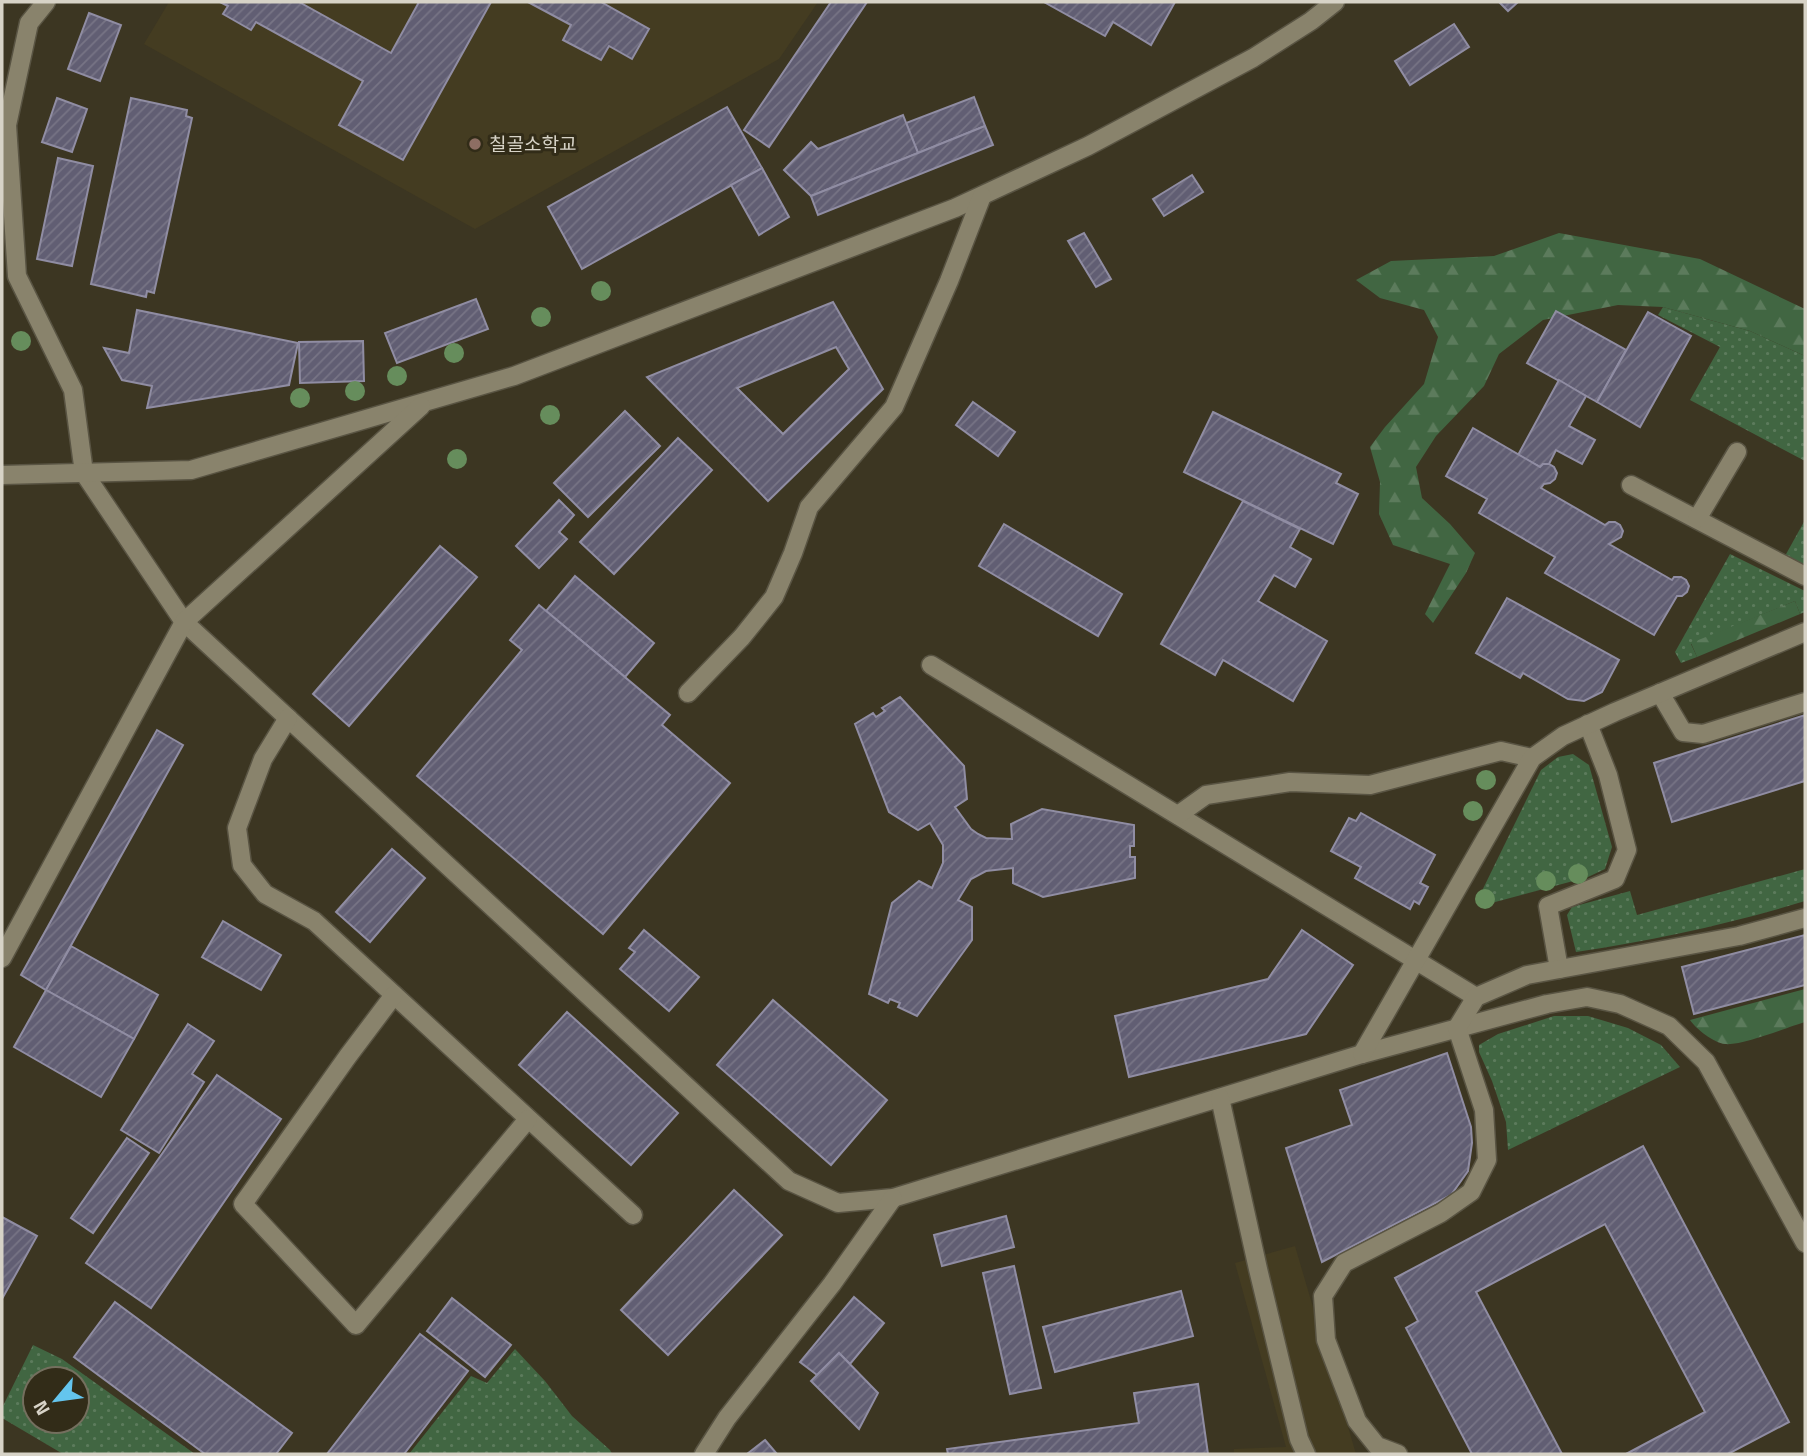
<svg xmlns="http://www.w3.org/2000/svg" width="1807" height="1456" font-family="'Titillium Web','Noto Sans KR',sans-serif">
<defs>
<pattern id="grass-dots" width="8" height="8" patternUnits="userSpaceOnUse" patternTransform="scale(1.75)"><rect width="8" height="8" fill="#416642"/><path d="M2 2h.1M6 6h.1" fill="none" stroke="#5c7b5c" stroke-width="1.8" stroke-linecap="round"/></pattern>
<pattern id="forest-firs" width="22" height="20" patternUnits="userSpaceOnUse" patternTransform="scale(1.75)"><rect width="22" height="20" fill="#416642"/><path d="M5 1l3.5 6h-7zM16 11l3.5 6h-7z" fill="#5c7b5c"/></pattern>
<pattern id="building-hatch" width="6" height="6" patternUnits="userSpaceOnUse" patternTransform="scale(1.75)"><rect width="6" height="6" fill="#615e73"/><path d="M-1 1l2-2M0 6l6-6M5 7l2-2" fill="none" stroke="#777485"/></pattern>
</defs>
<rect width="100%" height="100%" fill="#3c3622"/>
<g fill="#443c21">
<polygon points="169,2 818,2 779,59 475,229 144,44"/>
<polygon points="1295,1246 1356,1454 1234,1454 1234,1449 1286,1447 1235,1263"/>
</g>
<g fill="url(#grass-dots)" fill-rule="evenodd">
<polygon points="1663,307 1750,331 1805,356 1805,461 1690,400 1720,347 1658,315"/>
<polygon points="1805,520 1805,565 1785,556"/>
<polygon points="1730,554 1805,591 1805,612 1800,614 1795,601 1691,644 1697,657 1681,663 1675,652"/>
<polygon points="1573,754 1589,765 1612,847 1605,869 1588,877 1484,905 1478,899 1541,770 1558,757"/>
<path d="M1805,869V901C1730,924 1654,940 1576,952L1567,915L1572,907L1630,891L1637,915Z"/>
<polygon points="1554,1016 1588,1016 1628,1028 1661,1045 1680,1067 1508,1150 1506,1122 1492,1081 1479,1052 1479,1045 1498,1034"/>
<path d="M33,1345L62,1359L195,1454H63L2,1418V1408ZM77,1379V1421H35V1379Z"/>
<polygon points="515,1349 545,1381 572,1416 610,1450 612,1454 409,1454 471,1376 487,1383"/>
</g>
<g fill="url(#forest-firs)">
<polygon points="1559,233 1700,259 1805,309 1805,356 1750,331 1663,307 1618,305 1543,320 1499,354 1484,386 1436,436 1416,467 1422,498 1450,524 1475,553 1466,573 1433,623 1425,614 1450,564 1393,545 1379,514 1380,482 1370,447 1385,427 1424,384 1438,337 1424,310 1380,298 1356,280 1391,261 1494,256"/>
<polygon points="1795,601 1800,614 1697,657 1691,643"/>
<path d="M1805,989V1022C1788,1027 1742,1046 1725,1044C1714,1043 1696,1029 1690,1020Z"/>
</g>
<g fill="url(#building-hatch)" stroke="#908da3" stroke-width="2" fill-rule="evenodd">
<polygon points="220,2 299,2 391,53 419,2 491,2 403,160 339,125 363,81 256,22 251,30 223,14 228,6"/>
<polygon points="528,2 601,2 649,29 632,59 609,46 601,60 563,40 571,25"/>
<polygon points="831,2 867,2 769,147 744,130"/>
<polygon points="1044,2 1175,2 1151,45 1113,22 1105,36"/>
<polygon points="1499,2 1518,2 1508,11"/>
<polygon points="89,13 121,25 100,81 68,69"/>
<polygon points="1454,24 1469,47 1410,85 1395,61"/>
<polygon points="974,97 985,126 918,153 906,123"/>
<polygon points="57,98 87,109 72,152 42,142"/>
<polygon points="131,98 187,110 186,116 192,118 154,293 147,291 146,297 91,284"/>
<polygon points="727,107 762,168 582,269 548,207"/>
<polygon points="903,115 918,153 811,196 784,170 811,142 818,149"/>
<polygon points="985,126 993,145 818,215 811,196"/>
<polygon points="58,158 93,166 72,266 37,259"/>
<polygon points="762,168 789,217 759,235 731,185"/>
<polygon points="1192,175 1203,192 1164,216 1153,199"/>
<polygon points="1084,233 1111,279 1096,287 1068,241"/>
<polygon points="476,299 488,329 397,363 385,333"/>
<path d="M833,302L883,389L768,501L647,377ZM836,347L849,369L783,434L737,388Z"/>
<polygon points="137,310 298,343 289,385 147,408 152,386 122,380 104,348 129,353"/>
<polygon points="1556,311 1626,350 1597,402 1527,363"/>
<polygon points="1648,312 1691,336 1640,427 1597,402"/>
<polygon points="363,341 364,381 300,383 299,342"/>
<polygon points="1559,380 1586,396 1569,426 1595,440 1582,464 1556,450 1549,464 1543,464 1540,467 1518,455"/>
<polygon points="973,402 1015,432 998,456 956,425"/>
<polygon points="625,411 660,446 588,517 554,483"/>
<polygon points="1213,412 1341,474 1336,483 1358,494 1333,544 1184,472"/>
<polygon points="1473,428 1540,467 1543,464 1549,464 1554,467 1557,473 1555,479 1550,483 1544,484 1541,488 1605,525 1609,522 1615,522 1620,525 1623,531 1621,537 1609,544 1672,580 1674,577 1681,577 1686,580 1689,586 1687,592 1682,596 1677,596 1654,635 1545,573 1555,557 1479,513 1487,499 1446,476"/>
<polygon points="678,438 712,470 614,574 580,542"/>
<polygon points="559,500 574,515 559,532 567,539 539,568 516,546"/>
<polygon points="1243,501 1300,529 1290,547 1311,559 1295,587 1274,575 1258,601 1327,641 1293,701 1223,660 1215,675 1161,644"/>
<polygon points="1004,524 1122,594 1098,636 979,566"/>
<polygon points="440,546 477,577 349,726 313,694"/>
<polygon points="575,576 654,643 625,677 546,611"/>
<polygon points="1507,598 1619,660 1602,692 1584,701 1568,699 1523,673 1520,678 1476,653"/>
<polygon points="539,605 670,715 662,725 730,783 603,934 417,776 522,650 510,640"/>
<polygon points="900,697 964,766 967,799 955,807 971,829 978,834 986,838 1012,839 1011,824 1042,809 1134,825 1134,846 1130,846 1130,857 1135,857 1135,878 1043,897 1013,883 1013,868 986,871 971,879 958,900 972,907 972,940 917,1016 898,1007 900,1003 890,999 888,1003 869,994 892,903 919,881 932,888 943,863 943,845 930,823 918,830 889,812 855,724 873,713 876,717 885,711 882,708"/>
<polygon points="1805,715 1805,781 1672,822 1654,763"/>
<polygon points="157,730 183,745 46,990 21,975"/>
<polygon points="1361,813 1435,855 1420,883 1428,887 1419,904 1414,901 1410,909 1355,878 1361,867 1331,851 1349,818 1356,821"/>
<polygon points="392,849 425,878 370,942 336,912"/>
<polygon points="223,921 281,955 261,990 202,957"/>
<polygon points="644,930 699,977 669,1011 620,969 635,952 629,948"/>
<polygon points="1302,930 1353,965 1306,1034 1129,1077 1115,1016 1268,979"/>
<polygon points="1805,935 1805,985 1694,1014 1682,967"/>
<polygon points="71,946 158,995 134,1039 46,990"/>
<polygon points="46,990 134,1039 101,1097 14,1047"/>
<polygon points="773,1000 887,1100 831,1165 717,1065"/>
<polygon points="567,1012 678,1113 631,1165 519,1065"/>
<polygon points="188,1024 214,1041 192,1074 204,1082 159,1153 121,1130"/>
<polygon points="1447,1053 1471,1127 1472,1143 1468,1171 1451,1195 1322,1262 1286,1148 1352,1125 1340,1090"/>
<polygon points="217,1075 281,1119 151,1308 86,1263"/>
<polygon points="127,1138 149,1153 93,1233 71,1218"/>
<polygon points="1643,1146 1789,1422 1728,1454 1626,1454 1705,1412 1605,1224 1476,1292 1562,1454 1472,1454 1406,1328 1418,1321 1395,1278"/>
<polygon points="734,1190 782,1235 668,1355 621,1310"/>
<polygon points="1006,1216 1014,1247 942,1266 934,1235"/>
<polygon points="2,1217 37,1236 2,1299"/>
<polygon points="1014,1266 1041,1388 1010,1394 983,1273"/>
<polygon points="1181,1291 1193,1336 1055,1372 1043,1327"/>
<polygon points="854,1297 884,1323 850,1364 839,1353 817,1375 800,1362"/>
<polygon points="452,1298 511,1345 485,1377 427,1331"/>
<polygon points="115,1302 292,1433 276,1454 205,1454 74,1357"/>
<polygon points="420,1334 468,1371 404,1454 327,1454"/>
<polygon points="839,1353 878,1393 859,1429 811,1381"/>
<polygon points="1198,1384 1208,1454 948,1454 947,1449 1139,1423 1134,1393"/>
<polygon points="765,1440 777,1454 747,1454"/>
</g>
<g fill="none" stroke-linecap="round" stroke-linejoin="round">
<defs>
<g id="minor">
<polyline points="46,2 29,23 7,125 17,276 73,390 84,473 184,622 789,1181 838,1203 893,1198 1362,1054 1547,1004 1587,997 1620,1004 1669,1026 1706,1062 1805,1243"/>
<polyline points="2,475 191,470 514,376 955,208 1088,146 1253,58 1311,21 1335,2"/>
<polyline points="1631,485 1805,576"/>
<polyline points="1697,519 1737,452"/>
<polyline points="931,665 1476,997"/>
<polyline points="688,693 742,637 774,597 793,553 809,507 894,407 949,281 982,196"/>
<polyline points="1660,693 1683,732 1703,734 1805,702"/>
<polyline points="288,718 263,759 237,828 242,865 265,894 314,921 633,1215"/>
<polyline points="1178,815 1206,795 1290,782 1370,785 1501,751 1532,758"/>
<polyline points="2,958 184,622 421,406"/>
<polyline points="1559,969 1548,906 1615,879 1627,850 1608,775 1588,724"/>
<polyline points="394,995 348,1056 243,1204 356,1325 528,1119"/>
<polyline points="1362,1054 1532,758 1563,736 1615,712 1805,632"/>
<polyline points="1220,1098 1258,1269 1299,1439 1306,1454"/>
<polyline points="704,1454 727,1418 832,1284 893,1198"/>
<polyline points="1398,1454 1377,1446 1357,1421 1326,1340 1323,1296 1344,1263 1441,1213 1471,1192 1487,1160 1484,1110 1457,1028 1476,997 1527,975 1739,936 1805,918"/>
</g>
</defs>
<use href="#minor" stroke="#595443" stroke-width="21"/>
<use href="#minor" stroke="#89836c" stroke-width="18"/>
</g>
<g fill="#668d5c">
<circle cx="601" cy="291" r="10"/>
<circle cx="541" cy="317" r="10"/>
<circle cx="21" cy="341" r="10"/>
<circle cx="454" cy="353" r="10"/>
<circle cx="397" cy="376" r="10"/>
<circle cx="355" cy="391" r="10"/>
<circle cx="300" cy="398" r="10"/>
<circle cx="550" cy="415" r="10"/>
<circle cx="457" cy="459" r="10"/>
<circle cx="1486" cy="780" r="10"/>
<circle cx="1473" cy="811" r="10"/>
<circle cx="1578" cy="874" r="10"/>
<circle cx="1546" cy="881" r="10"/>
<circle cx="1485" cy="899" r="10"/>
</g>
<circle fill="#8d6e63" stroke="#322c18" stroke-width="2.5" cx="475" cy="144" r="7"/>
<g text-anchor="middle" stroke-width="6" stroke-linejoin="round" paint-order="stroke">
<g font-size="19" fill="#d7d3c7" stroke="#322c18" text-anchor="start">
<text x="489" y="151">칠골소학교</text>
</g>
</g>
<rect width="1807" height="1456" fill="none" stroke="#d7d3c7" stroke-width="7"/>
<g transform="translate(56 1400) rotate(241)"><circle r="33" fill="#322c18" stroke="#746f5e" stroke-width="2"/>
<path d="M0-5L12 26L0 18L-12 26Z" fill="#64c5ee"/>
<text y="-10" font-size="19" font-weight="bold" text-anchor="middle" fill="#d7d3c7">N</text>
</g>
</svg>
